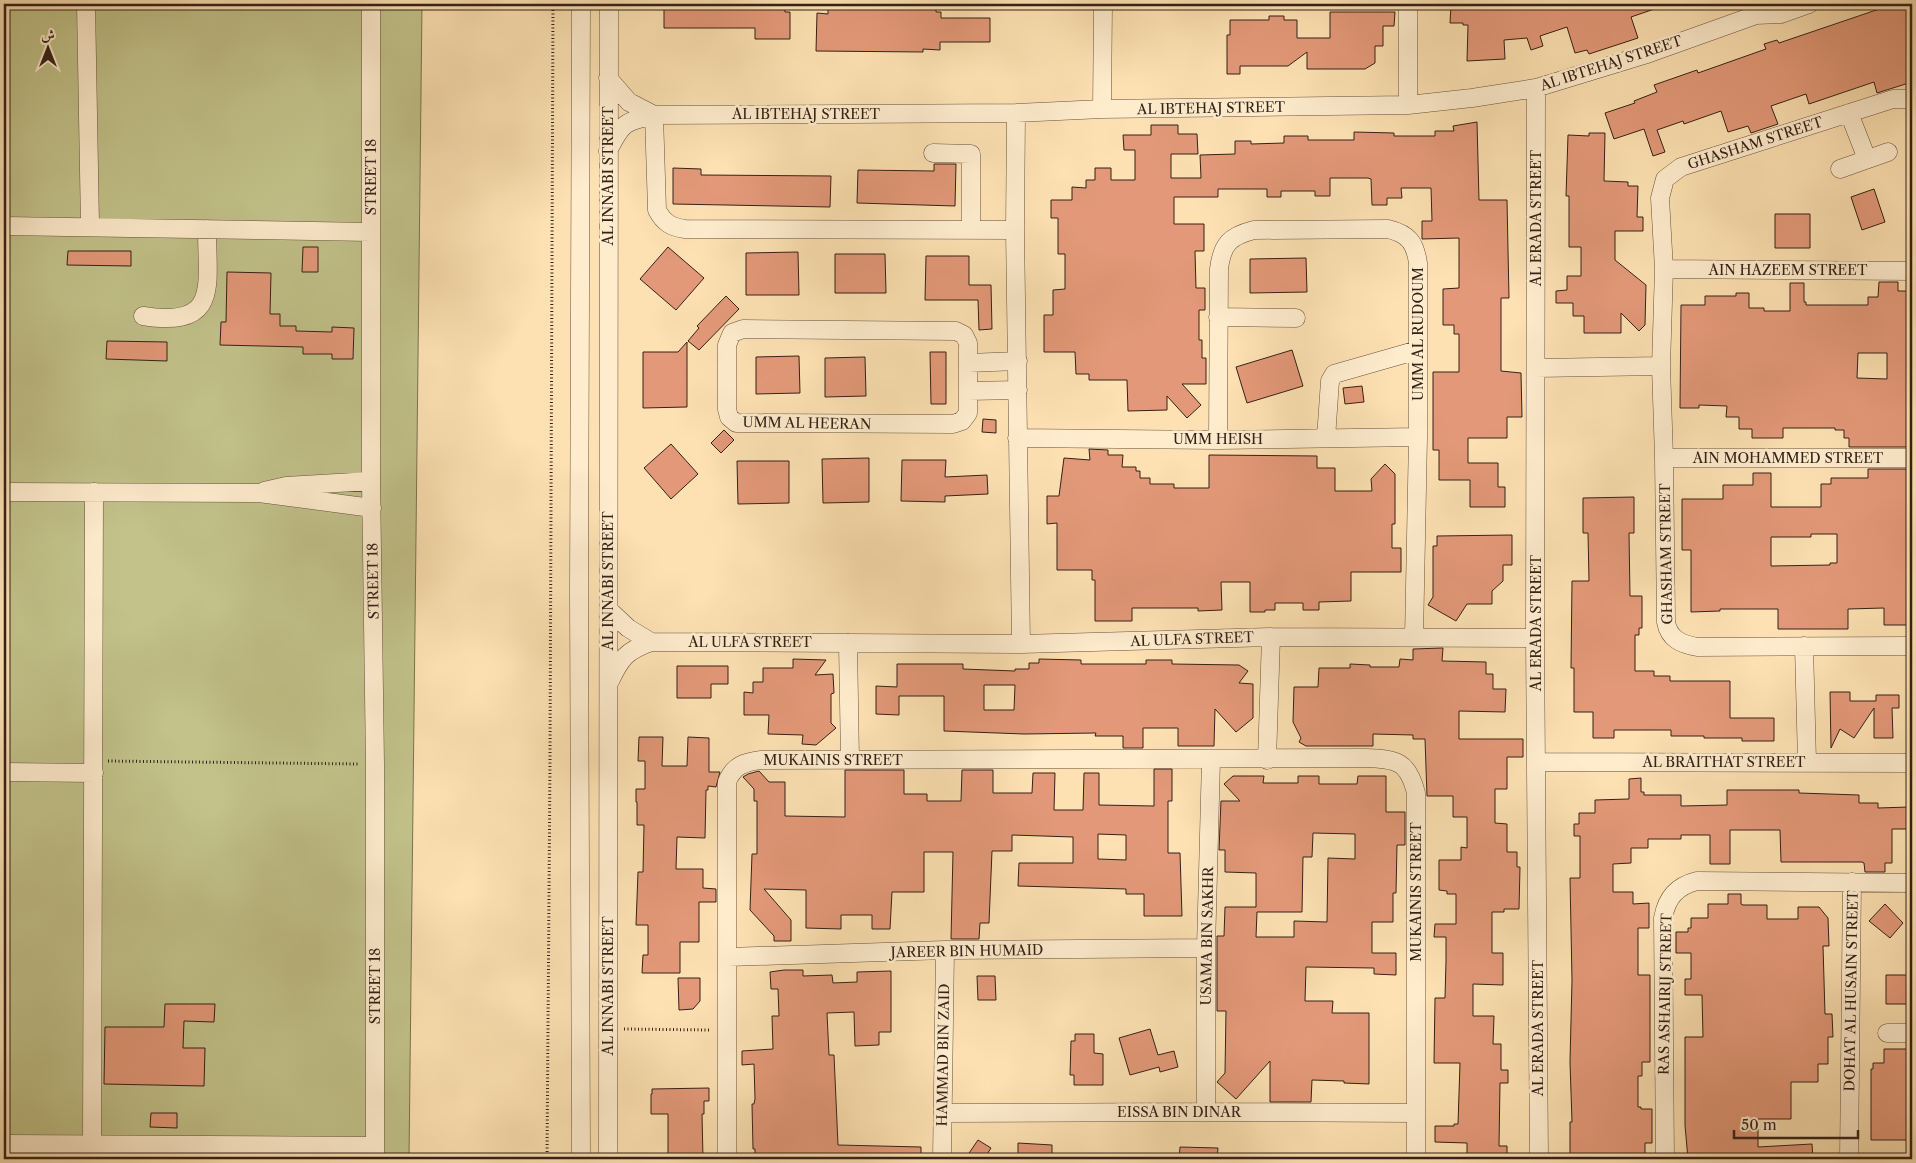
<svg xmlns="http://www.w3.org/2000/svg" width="1916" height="1163" font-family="'Libre Caslon Text',Amiri,serif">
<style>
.green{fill:#c2c28a;stroke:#7b7251}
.building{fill:#e39979;stroke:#342118;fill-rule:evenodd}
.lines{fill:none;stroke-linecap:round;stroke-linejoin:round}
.minor-casing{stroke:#66513e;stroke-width:19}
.path{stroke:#342118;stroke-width:3;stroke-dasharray:1 2.5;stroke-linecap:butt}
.minor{stroke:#feeccd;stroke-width:18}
.labels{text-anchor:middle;stroke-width:5;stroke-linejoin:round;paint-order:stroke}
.street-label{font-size:14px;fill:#342118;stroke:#feeccd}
</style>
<rect width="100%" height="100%" fill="#fde1b2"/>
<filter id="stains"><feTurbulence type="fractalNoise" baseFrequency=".004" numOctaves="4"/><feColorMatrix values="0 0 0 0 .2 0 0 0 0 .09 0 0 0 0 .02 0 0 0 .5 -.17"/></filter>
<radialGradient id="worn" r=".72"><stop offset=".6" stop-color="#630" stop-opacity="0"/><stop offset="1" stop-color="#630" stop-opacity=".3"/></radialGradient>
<path class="green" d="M4 4H422L409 1159H4Z"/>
<path class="building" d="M664 4H785V12H790V39H755V28H664Z
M828 4H936V12H941V18H990V42H940V50L923 49V52L816 51 817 13 828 14Z
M1472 4H1663V6L1631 17 1638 38 1589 54 1587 50 1575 53 1567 27 1540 36 1543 46 1531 50 1527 38 1504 40 1505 59 1467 61 1468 25H1463V23H1450L1451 6H1472Z
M1894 4H1912V82L1877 93 1874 82 1809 104 1806 94 1771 106 1778 124 1751 133 1748 126 1728 132 1721 111 1684 124 1683 121 1657 130 1665 152 1653 156 1644 129 1614 139 1605 113 1635 103 1634 101 1657 92 1654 85 1697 70 1698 73 1766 49 1764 44 1777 40 1779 43Z
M1330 12H1395L1394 26H1383V46H1375V63L1365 69H1307V52L1288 66H1240V74H1227V35H1230V20H1269V16H1284V20H1297V38H1330Z
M1477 122 1479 200H1507L1509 298H1501V371L1521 373 1522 417H1507V438H1468V463H1498V487H1505V507H1470V480H1439V450H1433V372H1459V334H1454V325H1443V289L1459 288V238L1422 239V221H1432L1431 188H1401L1402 198H1387V205H1372L1371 179 1368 178H1330V196H1315V191H1281V197H1267V189H1218V197H1174V224H1204V251H1195L1196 288H1205V310H1199V340H1202V358H1206V384H1182L1201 405 1187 418 1167 396V410L1128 411 1127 380H1089V374H1076L1075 352H1044V315H1053V290L1065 289V254H1058V218H1051V200H1072V187L1086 188V180H1095V168H1111V180H1135V150H1124L1123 135H1151V125H1178V134H1197L1198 154H1171V178H1201L1200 155 1235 154V141H1251V144L1284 143V136H1308V140H1354V132L1394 133V136H1435V131H1454L1453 126Z
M1589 133H1605L1604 181 1628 182V186H1638L1637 217H1643V231H1615V260L1646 285 1645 325 1639 331 1621 313V333H1584V316H1573V303H1556V291L1567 290V276H1581V247H1569V196H1566L1568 135 1589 136Z
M934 164H956L955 206 857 203 858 170 934 171Z
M673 168 701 169V175L831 176 830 207 673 204Z
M1874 189 1885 222 1862 230 1851 197Z
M1775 214H1810V248H1775Z
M303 247H318V272H302Z
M668 247 704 278 676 310 640 279Z
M68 251H131V266L67 265Z
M798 252 799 295H746V253Z
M835 254H885L886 293H835Z
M926 256H969V285H991L992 329 979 330 978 300H925Z
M1306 258 1307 292 1250 293V259Z
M227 272 271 273 270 314H280V326H296V331L332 332V327L354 328 353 359H332V354H303V347L220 345 221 322H226Z
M1879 282H1898V291H1912V447H1849V438H1844V430H1835V428H1783V438H1752V429H1739V417H1726L1727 406 1699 405V408H1680L1681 305H1705V296H1736V293H1749V308H1764V311H1790V283H1804V302H1806V305H1868V297H1878ZM1858 353H1887V379L1857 378Z
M726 296 739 309 699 350 688 341 699 328 697 326Z
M107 341 167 342V361L106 359Z
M687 342V407L643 408V352H678Z
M1292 350 1303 386 1247 403 1236 367Z
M930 352H946V404H931Z
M799 356 800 393 756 394V357Z
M865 357 866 396 825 397V358Z
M1362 386 1364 402 1345 404 1343 388Z
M983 419 996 420V433L982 432Z
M724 430 734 440 721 453 711 443Z
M671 444 698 474 671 499 644 468Z
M1089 449 1108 450V455H1123L1122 467H1136V471H1140V478H1150V484H1174V488H1209V455L1317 456V468H1335V491H1372L1371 479 1385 464 1395 474V524H1392V548H1401V572H1351V601L1319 602V610H1303V603H1275V610H1265V612H1250V582H1221L1222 610 1198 611V608H1132V621H1095V580H1092V570H1057V523L1047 524V496H1059L1064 458 1090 460Z
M869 458V502L823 503 822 459Z
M902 460H946L945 477 987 475 988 494 945 496V502L901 501Z
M737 461H789V503L738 504Z
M1868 469H1912V625H1884V608L1848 609V629H1778V609H1720V611L1691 612V550H1682V499H1723V485H1753V473H1771V507H1821V484H1831V478H1868ZM1811 534H1837V563H1830V565L1771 566V537H1811Z
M1634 497V533H1629L1630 596H1642V628H1639V635H1635V671H1654V676H1670V681H1730V718H1774V741H1742V738H1704V736H1671V730H1614V738H1593V712H1574V668H1571L1572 581H1589L1588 533H1583V498Z
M1512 535V565H1503V581L1492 591V604H1467L1456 621 1428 605 1433 597V546H1437V536Z
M1443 648 1442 661 1486 662V674H1493V689H1506L1505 712 1459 711V739H1523V757H1507V789H1495V823L1507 824V852H1517V867H1520L1519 909H1504V912H1492V953H1503V985L1473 984V1016H1494L1493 1044H1501V1070H1508V1083H1500L1499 1146H1507V1159H1467V1143L1435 1142V1126H1454V1124H1458L1460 1063H1434L1435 998H1445L1446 961V937H1434L1435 924H1456V894H1447V891L1439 890V860H1461V847L1467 848V817H1453V796H1427L1425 739H1413V735L1373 734V746H1306L1299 742 1301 738 1293 722 1294 687H1318L1319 668H1350V664L1370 665V667H1399L1400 659 1413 660V649Z
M793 659 826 660 815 675 833 674 834 693 831 694V723L836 728 816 745 802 744 803 735 768 734 769 715H744V692L753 693V682H763V668H793Z
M1039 659 1081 660V664H1146V660H1172V664L1239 665 1248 671 1239 683 1253 684V718L1236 732 1215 709 1214 746H1178V728H1143V748H1123V736H1095L1096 733 1024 734 944 731V696H899V715L876 714V686L897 687V664H963V669L1015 671V669H1029V663H1039ZM984 685H1015L1014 710H984Z
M677 666H728V684H711V698H677Z
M1830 692H1850V701H1876V695H1899V708H1892L1893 738H1874V708L1854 738 1840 729 1831 748Z
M639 737H663L662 766H687L688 737 709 738V772H720L716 787 708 786V790H706L705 838 677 837 676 869H703V888L716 889V902H699V942H680V973H642L643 955H648V925H636L638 872H643L644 825H637V802H636V789H645V761H638Z
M1154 769H1172V801H1168V853H1180L1182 916H1144V894H1126V889L1018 886 1019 863H1073V837L1012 835V851H992L989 923H980L979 939H951L953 852H924V892H892L890 929H872V915H841V929L806 928V890L764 889 791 920V941H774V936L750 910 752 854H757V801H754V789L743 777 748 774 759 771 769 782H785V816L845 817V770H904V794H927V801H961L962 770H993V793H1032L1033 773H1055L1054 810H1083L1084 773H1099V805L1154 806ZM1098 834 1126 835V860L1098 859Z
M1233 776H1264L1263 783H1298V776H1319V784H1357L1358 776H1386V812H1405V845H1397L1396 893H1393V922H1372V953H1396V975L1374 974V968L1306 967 1305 1001H1333L1332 1013H1369V1084L1344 1083V1081L1312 1080 1311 1102H1270V1061L1236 1099 1217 1082 1225 1073 1226 1011H1217V936H1224L1225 907H1256V873L1225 872V850H1219L1221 801H1240L1224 784ZM1313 833 1355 834V859L1328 858 1327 922 1294 921V937H1256L1257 912H1302L1303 857H1312Z
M1641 778V792H1644V795H1681V806L1727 805V790H1799V793L1859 795V803H1878V808L1909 807 1910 829H1892V863H1885V872H1865L1864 863 1862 862H1781L1780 830H1730V864H1710V835H1681V839H1648V848H1631V863L1613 864V892H1633V904L1649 903V928H1638V975H1650V1062H1642V1076H1638V1107H1641V1109H1652V1143H1645V1159H1570V1122H1572L1570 1062 1572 980 1570 878H1580V836H1574V824H1579V813H1595V800L1629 799V779Z
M1728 894H1741V904L1743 905H1767V919H1798V907H1819L1828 918 1829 946H1823L1825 1014H1832L1833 1037H1828V1064H1818V1082H1791V1119H1758V1147L1812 1144 1813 1159H1688L1685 1125V1037H1703L1702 995H1685V979H1691V953H1676V932H1688V928H1691V918H1708V904H1728Z
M1885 904 1903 923 1890 938 1869 921Z
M784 970H803V976L832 975 833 983 857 982V972L891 971V1032H879V1045L855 1046 854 1012 827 1013 829 1055H834L838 1145 921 1147V1159H755V1149H753L752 1104H754L755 1099 754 1064 742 1065V1051L773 1049 772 1016H779L778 989H771L770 972Z
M1886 975H1910L1911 1004H1886Z
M977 976H995L996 1000H978Z
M678 978H700V1001L693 1009 679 1010Z
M165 1004H215L214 1022 184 1021 183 1048H205L204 1086 104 1084 105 1027H164Z
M1150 1029 1158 1055 1174 1051 1178 1067 1160 1072 1159 1067 1130 1075 1119 1038Z
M1075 1034H1094V1053L1103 1054V1085H1074V1075H1070L1071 1041H1075Z
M1884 1049H1912V1140H1871V1069H1873V1063H1884Z
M709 1088V1101H704V1114H702L703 1159H676V1157H668V1114H651V1094H652V1089Z
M151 1113H177V1128L150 1127Z
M978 1140 991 1148 984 1159H965Z
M1018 1143 1052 1145V1159H1018Z
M1180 1147 1218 1148 1217 1159H1179Z"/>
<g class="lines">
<g class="minor-casing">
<path id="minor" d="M86 4 90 226
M371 4V481L375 764V1159
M1408 4V105
M608 78 629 102 654 115
M1536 88 1535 638 1539 1159
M1912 99H1893L1681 167 1665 179 1660 198 1664 269 1661 366 1664 458 1666 622C1669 639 1681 644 1697 647L1912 646
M1102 109 1103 4
M1016 113 1015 230 1021 644
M1849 113 1867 159
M654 115 657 210C664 223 671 227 685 229L1015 230
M608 151C622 123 624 122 654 115L1016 113 1102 109 1408 105 1472 98 1536 88 1644 55 1756 15 1781 14 1809 4
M933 153 971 154V230
M1840 169 1888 152
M4 226 371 232
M1664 269 1912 271
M143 316C220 328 207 287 207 229
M1218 317 1296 318
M743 329 956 331 964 335 968 343V413L962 421 953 424 736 423 729 417 727 409V345L732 333Z
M968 363 1018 361
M1536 368 1661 366
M968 391 1018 390
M1017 438 1218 440 1418 437
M1326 438 1330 381 1334 374 1418 350
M1218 440 1219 269C1222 244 1230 236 1254 230L1388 229C1409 234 1415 243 1418 263V437L1414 638
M1664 458H1912
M264 491 286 486 371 481
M4 492 259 493 372 508
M609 610 628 628 651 642
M848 643 850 760
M1804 646 1807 762
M610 681C621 658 626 651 651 642L1021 644 1271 637 1535 638
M1267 760 1271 637
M1536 762 1912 763
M4 772 94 773
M728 957 945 950 1206 948
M1887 1033H1912
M1206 1112V948L1211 760
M943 1113 1206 1112 1416 1113
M4 1144 375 1146
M92 1145 94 492
M581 1159 579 594 581 4
M608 1159 609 4
M727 1159V782C733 766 744 762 761 760L1365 758C1397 759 1408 761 1416 793V1159
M942 1159 945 950
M1665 1159 1663 918C1667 897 1677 886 1697 881L1912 883
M1849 1159 1852 882"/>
</g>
<path class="path" d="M108 761 359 764
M624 1029 710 1030
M547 1159 550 762 553 4"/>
<use href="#minor" class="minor"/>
</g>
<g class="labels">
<g class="street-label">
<text transform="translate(1611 63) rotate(-18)" y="5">AL IBTEHAJ STREET</text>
<text transform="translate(1211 108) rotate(-1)" y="5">AL IBTEHAJ STREET</text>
<text x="806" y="119">AL IBTEHAJ STREET</text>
<text transform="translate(1755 143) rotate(-18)" y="5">GHASHAM STREET</text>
<text transform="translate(608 176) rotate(-90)" y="5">AL INNABI STREET</text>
<text transform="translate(371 177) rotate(-90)" y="5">STREET 18</text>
<text transform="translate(1536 218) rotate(-90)" y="5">AL ERADA STREET</text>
<text x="1788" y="275">AIN HAZEEM STREET</text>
<text transform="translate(1418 334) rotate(-90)" y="5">UMM AL RUDOUM</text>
<text transform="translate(807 423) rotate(1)" y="5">UMM AL HEERAN</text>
<text x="1218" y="444">UMM HEISH</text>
<text x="1788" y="463">AIN MOHAMMED STREET</text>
<text transform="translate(1666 554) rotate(-91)" y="5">GHASHAM STREET</text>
<text transform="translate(373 581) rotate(-91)" y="5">STREET 18</text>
<text transform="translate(608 581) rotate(-90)" y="5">AL INNABI STREET</text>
<text transform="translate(1536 623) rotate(-90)" y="5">AL ERADA STREET</text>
<text transform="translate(1192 639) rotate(-2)" y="5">AL ULFA STREET</text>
<text x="750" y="647">AL ULFA STREET</text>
<text x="833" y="765">MUKAINIS STREET</text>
<text x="1724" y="767">AL BRAITHAT STREET</text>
<text transform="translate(1416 892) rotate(-90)" y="5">MUKAINIS STREET</text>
<text transform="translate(1207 936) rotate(-89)" y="5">USAMA BIN SAKHR</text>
<text transform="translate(967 951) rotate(-1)" y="5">JAREER BIN HUMAID</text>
<text transform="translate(375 986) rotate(-90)" y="5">STREET 18</text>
<text transform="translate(608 986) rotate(-90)" y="5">AL INNABI STREET</text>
<text transform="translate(1851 991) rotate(-89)" y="5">DOHAT AL HUSAIN STREET</text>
<text transform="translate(1665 994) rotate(-89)" y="5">RAS ASHAIRIJ STREET</text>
<text transform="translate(1538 1028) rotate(-90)" y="5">AL ERADA STREET</text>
<text transform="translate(943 1055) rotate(-89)" y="5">HAMMAD BIN ZAID</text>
<text x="1179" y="1117">EISSA BIN DINAR</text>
</g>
</g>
<rect width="1916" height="1163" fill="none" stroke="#fde1b2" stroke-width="20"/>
<rect x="5" y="5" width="1906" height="1153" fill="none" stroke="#342118" stroke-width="2.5"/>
<rect x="10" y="10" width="1896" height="1143" fill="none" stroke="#342118"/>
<g transform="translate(48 48)" stroke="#feeccd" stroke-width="4" paint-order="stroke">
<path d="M0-4L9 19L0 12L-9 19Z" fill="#342118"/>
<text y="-8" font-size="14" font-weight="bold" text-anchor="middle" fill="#342118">ش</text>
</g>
<path d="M1734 1130v8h124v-8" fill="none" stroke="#342118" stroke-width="2.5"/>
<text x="1741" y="1130" font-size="15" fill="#342118" stroke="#feeccd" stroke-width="4" paint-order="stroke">50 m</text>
<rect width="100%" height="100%" filter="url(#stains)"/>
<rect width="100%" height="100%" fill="url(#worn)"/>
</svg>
